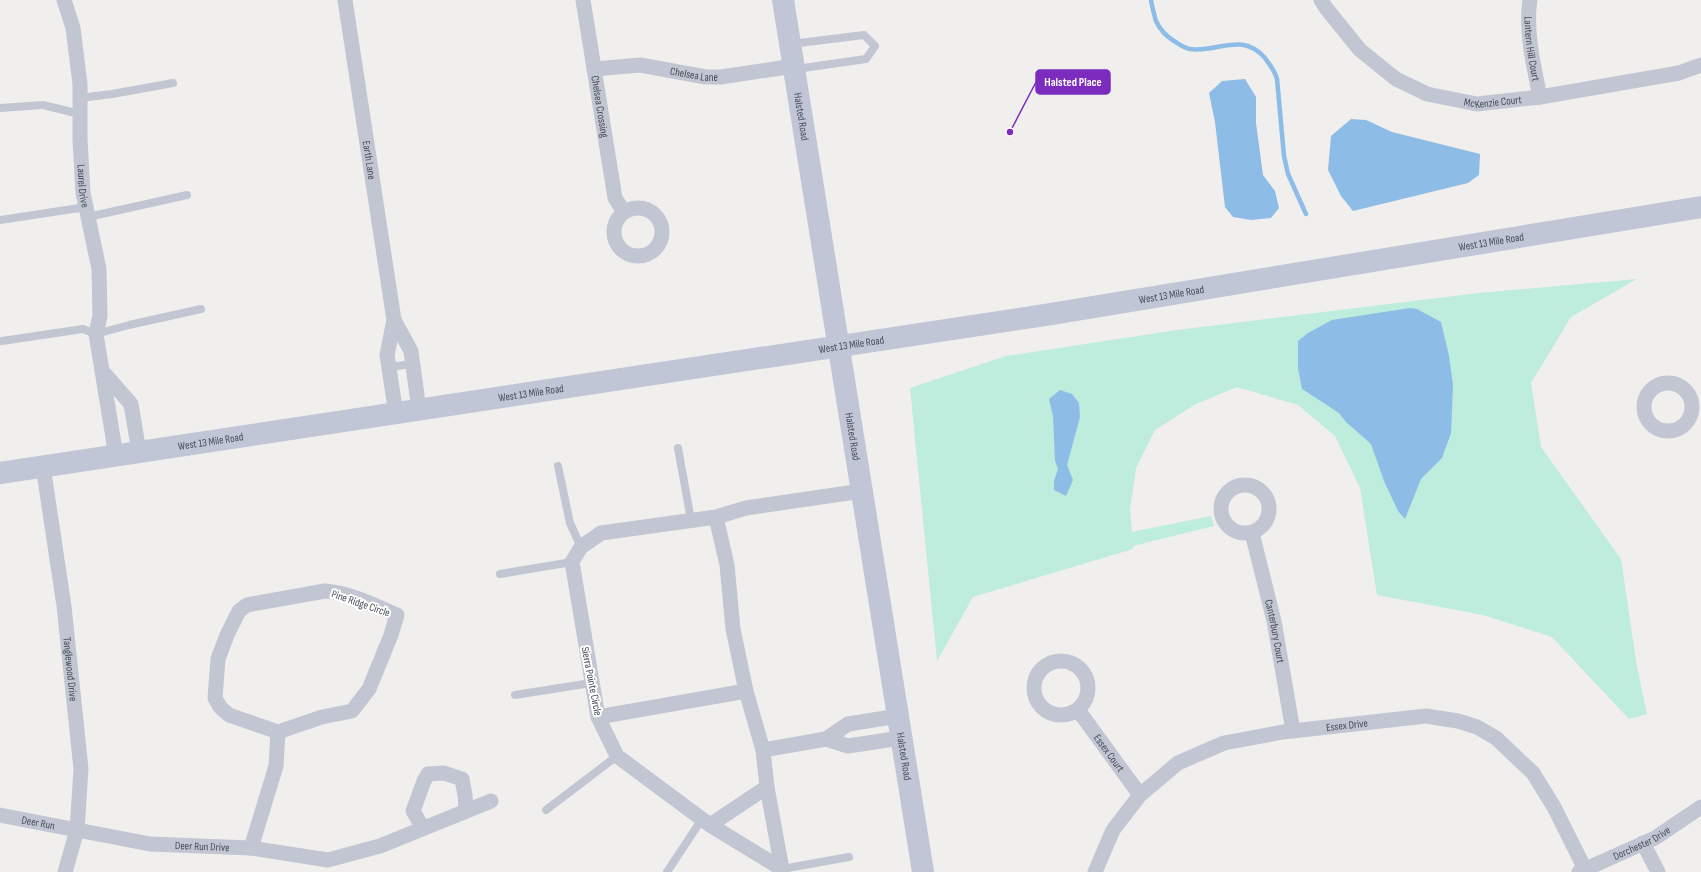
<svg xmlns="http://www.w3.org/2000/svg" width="1701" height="872" font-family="'Sofia Sans Condensed',sans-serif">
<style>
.green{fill:#beecdd}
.water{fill:#8dbce7}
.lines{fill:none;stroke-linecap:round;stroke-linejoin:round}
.stream{stroke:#8dbce7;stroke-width:4.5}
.lane{stroke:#c2c6d2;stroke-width:8}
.street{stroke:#c2c6d2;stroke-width:15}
.secondary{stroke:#c1c6d6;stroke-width:22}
.labels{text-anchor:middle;stroke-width:4;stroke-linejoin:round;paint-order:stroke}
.street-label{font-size:11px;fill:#474c5a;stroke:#fff}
.leader{fill:none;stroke:#7b2cbf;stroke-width:1.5}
.callout-dot{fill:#7b2cbf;stroke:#fff;stroke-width:1.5}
.callout{fill:#7b2cbf;stroke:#7b2cbf;stroke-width:1.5}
.callout-label{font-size:12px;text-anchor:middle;font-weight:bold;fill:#fff}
</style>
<rect width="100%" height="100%" fill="#f0efee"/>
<path class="green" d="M1637 279 1571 317 1531 383 1541 447 1621 559 1637 667 1647 714 1629 719 1552 637 1483 615 1377 595 1360 488 1335 436 1298 405 1237 387 1196 404 1155 430 1136 468 1130 510 1132 532 1211 516 1214 526 1133 546V549L973 597 937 661 910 388 1006 356 1177 330 1479 293Z"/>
<path class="water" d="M1245 79 1256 97V123L1263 175 1275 191 1279 208 1271 218 1251 220 1233 217 1225 207 1215 122 1209 93 1222 81Z
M1351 119 1366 120 1392 132 1480 154 1479 175 1468 183 1353 211 1341 196 1328 170 1331 136Z
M1410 308 1417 309 1441 322 1449 356 1453 385 1451 433 1442 458 1421 479 1405 519 1398 511 1384 481 1371 444 1346 422 1339 413 1302 389 1298 368V341L1308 333 1332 320Z
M1060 390 1072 394 1079 403 1080 417 1067 465 1073 480 1066 496 1054 490V481L1058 469 1055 461 1053 416 1049 399Z"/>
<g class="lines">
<path class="stream" d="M1151 0C1152 7 1154 14 1156 21 1160 30 1166 36 1174 41 1179 44 1184 48 1190 49 1218 53 1242 31 1265 58 1270 65 1275 71 1277 79L1284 156 1288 174 1306 214"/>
<path class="lane" d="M791 44 864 35 875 46 866 59 796 69
M80 98 112 94 173 83
M0 108 43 105 80 114
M88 217 187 195
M0 220 86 207
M2 341 83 329 96 334 129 325 201 309
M389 367 413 364
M678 448 691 520
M558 466 570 523 581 547
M500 574 572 562
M515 695 591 683
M546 810 617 756
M782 869 849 857
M667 872 702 819"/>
<g class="street">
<path id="s1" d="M64 0 73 28 80 84V139L83 193 99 269 100 316 96 334 116 456"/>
<path id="s2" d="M345 0 394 320 387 355 396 414"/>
<path id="s3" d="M583 0 615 198 624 212"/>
<path id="s4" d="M1321 0 1326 8 1360 50 1396 79 1427 94 1477 104 1540 97 1679 73 1701 65"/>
<path id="s5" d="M1530 0C1525 30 1534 68 1540 97"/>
<path id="s6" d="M594 69 640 65 706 77H721L794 66"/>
<circle cx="638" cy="232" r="24"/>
<path d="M394 320 411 351 419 410"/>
<path d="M103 372 131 404 139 452"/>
<circle cx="1668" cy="407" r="24"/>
<path id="s7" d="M43 466 64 606 81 769 77 830 65 872"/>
<circle cx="1245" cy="509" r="24"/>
<path d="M716 517 727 565 733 629 746 691 763 750 767 787 782 869 710 825 617 756 598 717 572 562 581 547 601 533 716 517 746 508 862 491"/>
<path id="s8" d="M1252 533 1274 621 1293 731"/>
<circle cx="1061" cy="688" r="27"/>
<path id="s9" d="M1078 710 1140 795"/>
<path d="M898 716 848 724 826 739 848 746 901 738"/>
<path d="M598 717 746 691"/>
<path d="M763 750 826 739"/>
<path id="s10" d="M0 815 150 844 251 848 328 860 380 846 491 801"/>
<path d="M710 825 767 787"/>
<path d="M423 828 413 811 424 781 428 774 444 773 462 779 465 795 466 811"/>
<path d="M1643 843 1658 872"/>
<path d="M251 848 276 766 278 732 322 717 352 711 369 689 391 635 397 615C374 605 350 593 325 591L247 605 239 611 227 635 218 659 215 698 220 707 229 715 278 732"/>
<path id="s11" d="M1095 872 1113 830 1140 795 1178 763 1224 743 1283 732 1426 716 1458 721 1477 727 1496 738 1533 773 1554 807 1585 869"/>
<path id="s12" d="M1579 872 1655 838 1701 807"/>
</g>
<g class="secondary">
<path id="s13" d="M783 0 923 872"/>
<path id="s14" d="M0 473 1045 315 1701 207"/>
</g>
</g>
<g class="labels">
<g class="street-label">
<text dy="4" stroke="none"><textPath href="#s5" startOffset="49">Lantern Hill Court</textPath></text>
<text dy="4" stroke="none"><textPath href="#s6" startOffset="101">Chelsea Lane</textPath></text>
<text dy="4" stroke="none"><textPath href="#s4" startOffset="211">McKenzie Court</textPath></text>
<text dy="4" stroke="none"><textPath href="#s3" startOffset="108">Chelsea Crossing</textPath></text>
<text dy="4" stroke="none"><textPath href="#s13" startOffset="118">Halsted Road</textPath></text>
<text dy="4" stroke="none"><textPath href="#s2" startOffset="162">Earth Lane</textPath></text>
<text dy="4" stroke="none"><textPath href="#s1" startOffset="188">Laurel Drive</textPath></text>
<text dy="4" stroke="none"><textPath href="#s14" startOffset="1509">West 13 Mile Road</textPath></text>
<text dy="4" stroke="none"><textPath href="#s14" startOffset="1185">West 13 Mile Road</textPath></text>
<text dy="4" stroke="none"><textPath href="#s14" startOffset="861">West 13 Mile Road</textPath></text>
<text dy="4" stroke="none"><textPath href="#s14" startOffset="537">West 13 Mile Road</textPath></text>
<text dy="4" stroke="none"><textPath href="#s13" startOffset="442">Halsted Road</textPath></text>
<text dy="4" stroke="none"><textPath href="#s14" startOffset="213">West 13 Mile Road</textPath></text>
<text transform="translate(361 603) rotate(19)" y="4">Pine Ridge Circle</text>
<text dy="4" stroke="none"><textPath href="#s8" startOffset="101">Canterbury Court</textPath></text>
<text dy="4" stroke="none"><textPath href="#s7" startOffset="205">Tanglewood Drive</textPath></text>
<text transform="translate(592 681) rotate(79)" y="4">Sierra Pointe Circle</text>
<text dy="4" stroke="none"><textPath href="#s11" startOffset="314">Essex Drive</textPath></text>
<text dy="4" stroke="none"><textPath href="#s9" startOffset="53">Essex Court</textPath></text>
<text dy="4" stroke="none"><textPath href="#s13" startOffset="766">Halsted Road</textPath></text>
<text dy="4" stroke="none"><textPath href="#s10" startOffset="39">Deer Run</textPath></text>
<text dy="4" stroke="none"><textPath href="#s12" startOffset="69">Dorchester Drive</textPath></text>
<text dy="4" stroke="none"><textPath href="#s10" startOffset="205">Deer Run Drive</textPath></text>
</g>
</g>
<path class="leader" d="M1010 132L1036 82"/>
<circle class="callout-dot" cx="1010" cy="132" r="4"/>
<rect class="callout" x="1036" y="70" width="74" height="24" rx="4"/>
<g class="callout-label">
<text x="1073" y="86">Halsted Place</text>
</g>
</svg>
